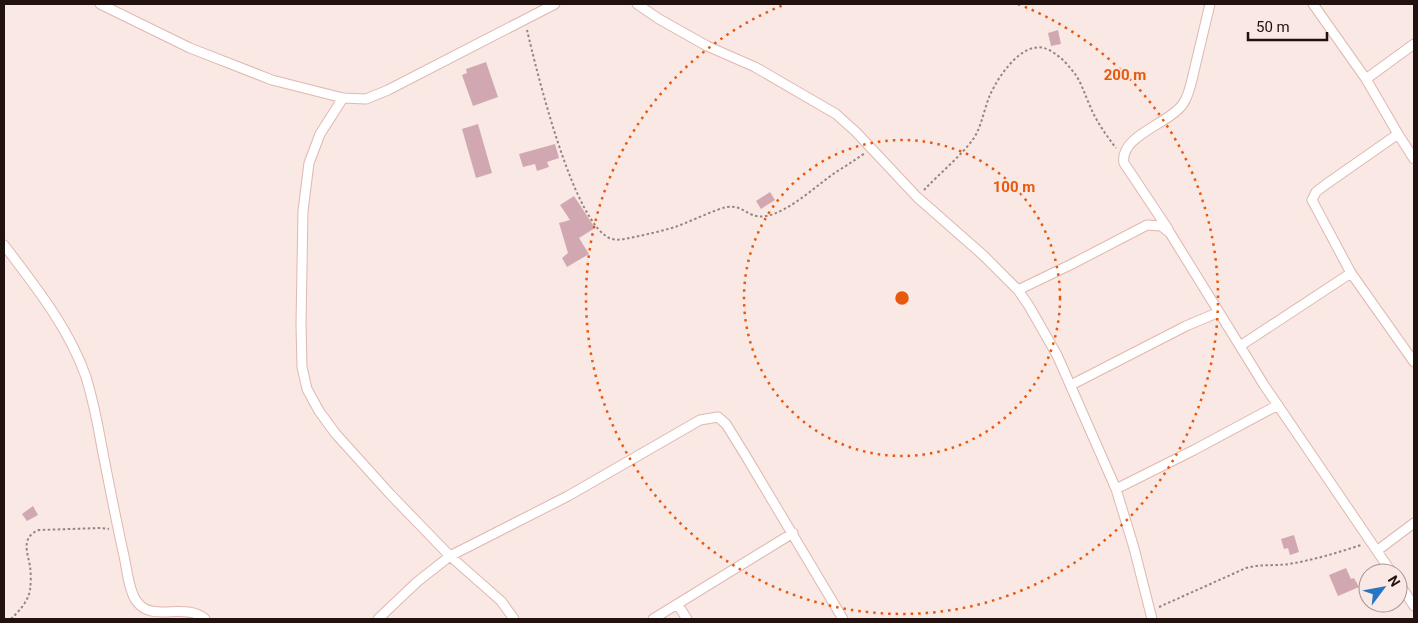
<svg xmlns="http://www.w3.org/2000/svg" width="1418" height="623" font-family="Roboto,sans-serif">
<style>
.building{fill:#d1a8b1}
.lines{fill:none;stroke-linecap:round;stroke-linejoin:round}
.street-casing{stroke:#e0b7af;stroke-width:11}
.path{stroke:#958582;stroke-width:2;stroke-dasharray:2.5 2.5;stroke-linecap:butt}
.street{stroke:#fff;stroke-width:9}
.ring{fill:none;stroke:#e8590c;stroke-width:2.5;stroke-dasharray:2.5 5}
.centre{fill:#e8590c;stroke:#f9e8e4;stroke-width:2.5}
.ring-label{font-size:15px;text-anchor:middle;font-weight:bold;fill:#e8590c;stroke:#f9e8e4;stroke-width:4.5;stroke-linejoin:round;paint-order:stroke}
</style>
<rect width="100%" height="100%" fill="#f9e8e4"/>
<path class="building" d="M1058 30 1061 44 1051 46 1048 33Z
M486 62 498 97 473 106 462 75 467 73 466 69Z
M478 124 492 173 476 178 462 129Z
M555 144 559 158 547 162 549 167 537 171 535 164 523 167 519 154Z
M770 192 775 200 761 209 756 201Z
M574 196 595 228 579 238 589 254 567 267 562 258 568 253 559 223 570 220 560 205Z
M33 506 38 515 27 521 22 514Z
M1294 535 1299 552 1290 555 1288 548 1284 549 1281 539Z
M1346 568 1351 579 1354 578 1359 587 1338 596 1329 575Z"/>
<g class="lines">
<g class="street-casing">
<path id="street" d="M100 4 190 48 272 80 343 98 366 99 388 90 555 4
M637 4 659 19 707 46 755 67 836 114 856 132 917 197 984 256 1018 290 1029 306 1057 355 1116 489 1134 548 1152 619
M1313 4 1366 79 1398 134 1414 159
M1366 79 1414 44
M343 98 320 134 314 150 309 163 303 211 301 324 302 367 307 389 319 411 335 433 390 494 450 556 501 601 514 619
M1398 134 1325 185 1316 192 1312 200 1351 273 1414 362
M1168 229 1124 163C1119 136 1169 124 1183 104 1190 94 1192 79 1195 67 1200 46 1205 25 1210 4
M4 245C35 286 69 328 86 377 93 400 98 425 102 448 109 484 116 520 124 556 127 569 129 594 138 603 153 622 185 602 205 619
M1018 290 1072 264 1147 225 1161 226 1170 233 1264 385 1392 573
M1240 346 1351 273
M1071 385 1186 326 1219 312
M1116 489 1194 450 1278 405
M1378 550 1414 523
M1398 582 1414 606
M678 605 687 619
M378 619 417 582 450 556 568 496 700 420 718 417 726 424 744 453 843 619
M653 619 793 533"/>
</g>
<path class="path" d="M527 30C536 68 574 228 612 239 620 241 627 238 635 237 648 234 662 231 675 227 689 222 703 215 717 210 744 199 745 220 766 216 789 212 817 185 836 172 846 166 855 160 865 153
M924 190C939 174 962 155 974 138 982 125 984 109 990 95 998 77 1021 42 1044 48 1054 51 1065 61 1071 69 1081 80 1084 93 1090 106 1096 121 1106 135 1116 148
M1159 607 1246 568C1260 564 1274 566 1289 564 1313 560 1337 553 1361 545
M11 619C19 611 28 602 30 590 31 583 31 573 30 566 27 551 21 537 39 530L99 528 109 529"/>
<use href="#street" class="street"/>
</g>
<g class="ring">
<circle cx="902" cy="298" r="158"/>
<path d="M1018 4A316 316 0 1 1 786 4"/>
</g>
<circle cx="902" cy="298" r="8" class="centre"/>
<g class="ring-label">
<text x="1125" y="80">200 m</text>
<text x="1014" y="192">100 m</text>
</g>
<rect width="1418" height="623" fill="none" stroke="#211210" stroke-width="10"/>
<g transform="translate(1383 588) rotate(58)"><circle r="24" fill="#f9e8e4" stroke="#a3928f"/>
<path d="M0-4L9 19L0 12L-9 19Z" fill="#2576c4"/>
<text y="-8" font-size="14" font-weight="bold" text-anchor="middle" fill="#211210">N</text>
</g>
<path d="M1248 32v8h79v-8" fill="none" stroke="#211210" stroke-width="2.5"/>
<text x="1256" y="32" font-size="15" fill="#211210" stroke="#f9e8e4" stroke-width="4" paint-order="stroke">50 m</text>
</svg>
